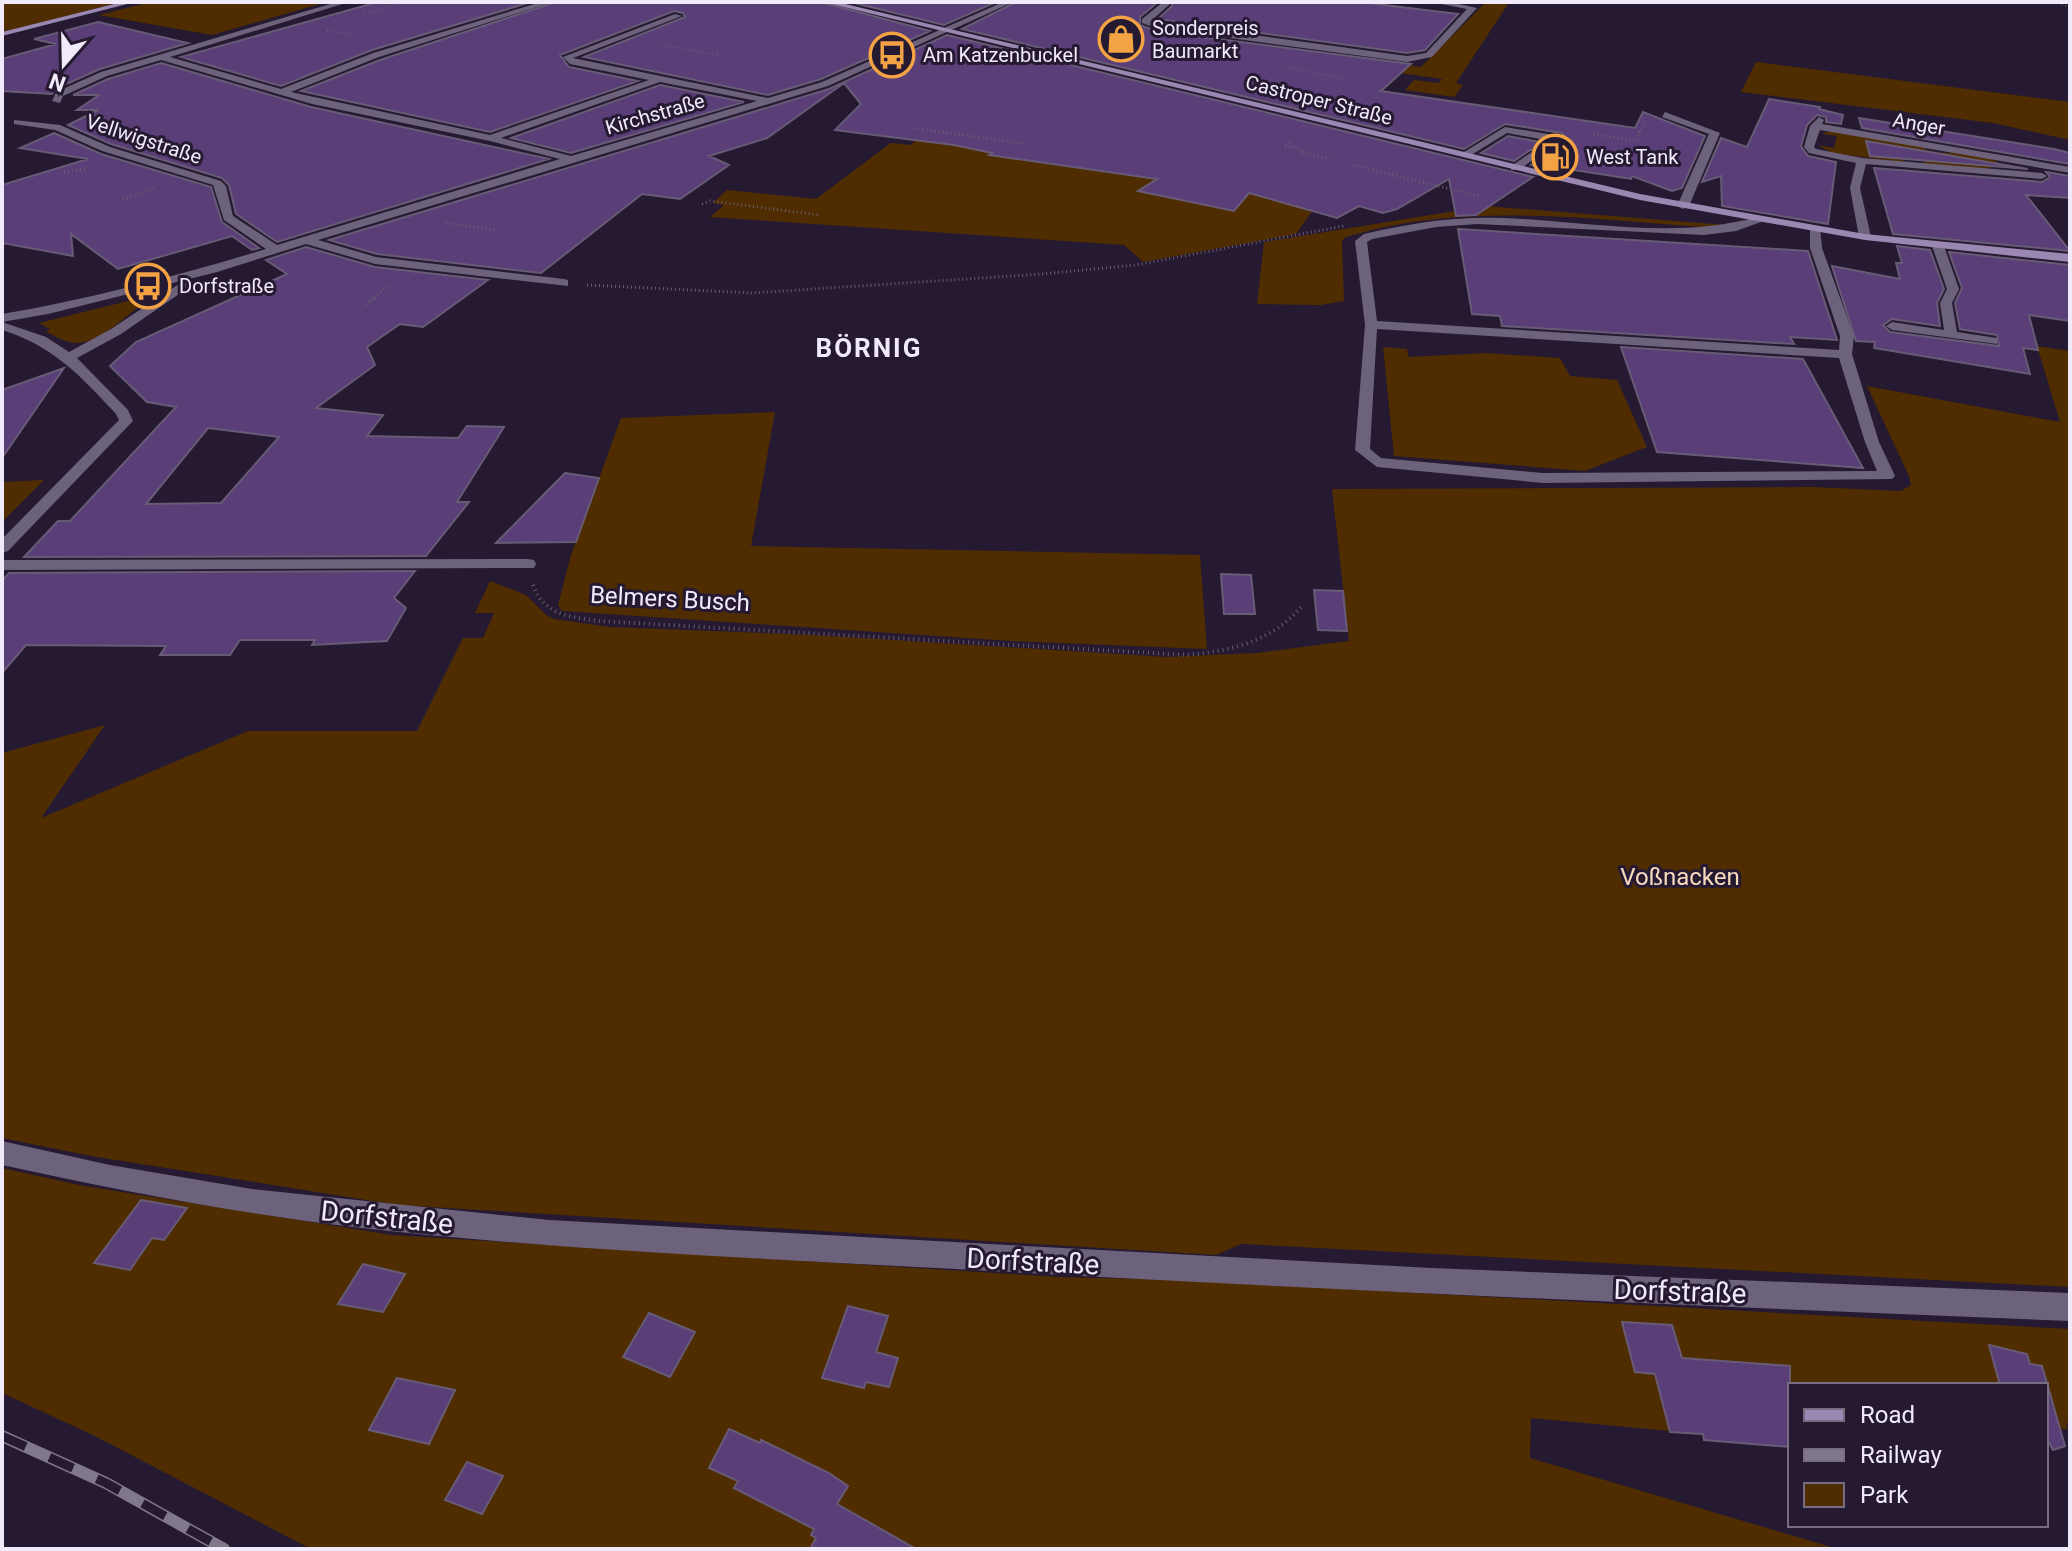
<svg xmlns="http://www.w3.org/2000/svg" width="2072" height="1551" font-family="Roboto,sans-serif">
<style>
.green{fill:#4f2d00}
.building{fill:#593e77;stroke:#675b76;stroke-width:2;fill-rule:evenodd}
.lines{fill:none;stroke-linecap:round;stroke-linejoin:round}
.path-far2{stroke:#665d71;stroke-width:2;stroke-dasharray:1 3;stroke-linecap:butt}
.path-far1{stroke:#665d71;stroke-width:3;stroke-dasharray:1 3;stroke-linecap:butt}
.path{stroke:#665d71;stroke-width:4;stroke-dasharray:1 4;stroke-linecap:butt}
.service{fill:#6d627c;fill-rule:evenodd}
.minor{fill:#6d627c;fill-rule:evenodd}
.secondary{fill:#9a87b2;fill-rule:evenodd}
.rail-casing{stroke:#81788c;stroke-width:12}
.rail{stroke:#251a31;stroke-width:9;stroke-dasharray:26;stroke-linecap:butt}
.labels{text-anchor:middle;stroke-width:6;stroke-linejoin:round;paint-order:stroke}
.far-poi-label{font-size:20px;fill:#f1eafa;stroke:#251a31;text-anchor:start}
.far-street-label{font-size:20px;fill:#f1eafa;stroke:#251a31}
.street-label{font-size:24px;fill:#f1eafa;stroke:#251a31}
.park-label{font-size:24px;fill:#f7dabd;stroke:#251a31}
.far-district-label{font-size:26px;font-weight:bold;letter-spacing:2px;fill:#f1eafa;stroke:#251a31}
.near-street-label{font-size:28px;fill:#f1eafa;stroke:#251a31}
</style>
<rect width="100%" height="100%" fill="#251a31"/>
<path class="green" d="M2 2H122L2 32Z
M151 2H327L212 35 99 15Z
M1476 2 1508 4 1456 83 1463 85 1454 97 1405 90 1414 80 1439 83 1442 79 1312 60 1168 32 1421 67 1484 4Z
M1756 62 2070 102V140L1993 123 1741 92Z
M940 122 1330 186 1296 234 1143 262 1124 245 710 217 724 205 713 203 727 190 816 199 891 143 910 145Z
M1830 131 1931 146 1924 149C1947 158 1980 146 2001 165L1986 169 1923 164 1926 160 1908 158 1901 162 1832 153 1818 145 1834 148 1837 136 1822 134Z
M1486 206 1726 225 1716 228C1594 220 1465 200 1346 237L1342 241 1344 301 1321 305 1257 304 1264 242Z
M132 300 145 302C126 315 95 349 69 342 61 340 54 335 46 332L50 329 39 323Z
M2037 346 2070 351V1287L1241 1244 1216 1255 398 1205 91 1156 2 1138V753L105 725 41 818 248 731H417L463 638H483L494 613H475L490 581 526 595 546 615 554 619 610 627 813 635 1167 657 1257 653 1349 641 1332 489 1812 487 1901 491 1911 485 1909 476 1867 386 2060 422Z
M1383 347 1407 349 1409 357 1487 353 1560 358 1570 376 1617 380 1647 447 1585 471 1394 456Z
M775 412 751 546 1200 555 1207 649 1011 641 562 611 558 605 571 555 621 418Z
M44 480 2 522V482Z
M2 1168 84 1186 392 1235 1058 1277 1182 1280 2070 1329V1423H2066L2068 1429 2046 1428V1385H1790V1447L1704 1440 1702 1434 1531 1418 1530 1458 1838 1549H311L95 1436 2 1393Z"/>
<path class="building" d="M378 2H531L372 50 281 86 181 57Z
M556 2H820L930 31 821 79 768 95 584 57 685 17 683 13 674 11 560 55 569 67 638 81 490 132 301 91 380 60Z
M850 2H996L944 25Z
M1016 2H1158L1140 17V25L1156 31 1411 64 1381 91 1635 128 1643 112 1705 136 1682 188 1672 191 1632 176 1631 179 1549 166 1546 168 1531 165 1543 156 1542 151 1530 150 1514 161 1481 153 1508 136 1544 143 1541 150 1550 153 1568 140 1562 133 1505 124 1464 149 962 29Z
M1172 2H1360L1458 14 1425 50 1407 53 1158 19 1172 6Z
M98 22 188 43 100 69 55 89 52 94 2 91V59L56 44 34 39Z
M947 35 1533 177 1476 215 1456 216 1449 179 1397 209 1383 213 1359 206 1337 218 1249 193 1234 211 1138 191 1157 179 989 155 992 153 954 145 835 130 861 104 844 83 767 138 709 156 729 165 680 199 642 194 541 273 377 254 329 240 829 89Z
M161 63 311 107 549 159 277 242 236 214 229 185 222 178 111 144 68 125 98 110H77L99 95H73L108 79Z
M660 85 744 102 571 153 511 138Z
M1769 99 1820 107 1819 109 1843 115 1841 124 1826 122V117L1817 115 1807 125 1801 146 1808 156 1836 162 1828 224 1722 206 1721 176 1702 182 1721 138 1747 147Z
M1859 118 2054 149 2070 153V164L1862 128Z
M54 133 101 154 211 187 222 222 259 248 252 250 232 236 118 269 71 234 73 256 2 243V185L88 159 20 148Z
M1866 141 2028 169 1870 156Z
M1874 168 2042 182 2050 177 2046 172 2070 176V198L2026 195 2070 251 1893 234Z
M1458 229 1808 251 1837 340 1790 337 1794 344 1502 326 1500 316 1472 314Z
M1897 246 1930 250 1944 289 1937 303 1940 326 1892 319 1883 325 1890 332 1999 346 1997 335 1960 329 1955 303 1962 288 1949 252 2070 265V321L2029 315 2038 350 2023 348 2030 374 1874 348 1875 342 1856 341 1832 266 1900 279 1896 263H1902Z
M306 247 375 267 488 280 423 327 400 324 367 347 375 365 316 408 383 415 367 436 458 438 467 426 504 427 457 502H469L426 556 24 557 58 521H70L176 407 147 402 110 366 136 342 287 274 266 260ZM208 428 279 437 221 503 146 504Z
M1621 347 1803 359 1863 468 1657 452Z
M64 368 2 458V390Z
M565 473 599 478 576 542 496 543Z
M415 571 394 598 406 608 387 641 312 645 315 640H240L230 655H160L166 646 26 645 2 673V581L9 573Z
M1221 574 1251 575 1255 614H1224Z
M1314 590 1343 591 1347 631 1318 630Z
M141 1200 187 1208 164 1240 152 1238 130 1270 94 1263Z
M363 1264 405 1274 383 1312 338 1304Z
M848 1306 888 1316 876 1352 898 1358 889 1387 866 1382 864 1388 822 1378Z
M649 1313 695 1332 670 1377 623 1357Z
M1622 1322 1672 1325 1682 1358 1790 1366V1447L1704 1440 1703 1434 1670 1432 1655 1374 1635 1372Z
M1989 1345 2027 1354 2030 1364 2042 1366 2065 1446 2053 1450 2046 1437V1385H2000Z
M397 1378 455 1390 429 1444 369 1430Z
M729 1429 760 1443 761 1440 829 1473 848 1486 837 1504 916 1549H810L816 1538 811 1535 814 1529 734 1488 738 1481 709 1468Z
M467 1462 503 1476 482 1514 445 1500Z"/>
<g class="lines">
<path class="path-far2" d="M2058 2 2070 8
M364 14 405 2
M327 31 354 34
M661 45 723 56
M1285 67 1343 79
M915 128 949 133
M1639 133 1645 120"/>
<path class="path-far1" d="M935 131 1027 144
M1594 134 1636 141 1640 131
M1290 142 1284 145 1303 150
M1307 149 1301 152 1333 160
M1353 165 1479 196
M64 172 90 168
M123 200 156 188
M702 204 710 201 820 215
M446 223 496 230
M587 285 752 293 1042 274 1136 265 1344 226
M371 300 390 285"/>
<path class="path" d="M365 305 374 298
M533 585C543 615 571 617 599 621L1187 655C1232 651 1273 641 1303 605"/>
<path class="service" d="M1163 2 1170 4 1151 21 1407 56 1426 53 1467 9 1431 2H1450L1477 8 1432 57 1407 62 1156 28 1142 23V19Z
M1665 112 1720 133 1689 206 1683 209 1677 206 1709 134 1662 117Z
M1505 127 1560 136 1565 139 1548 150 1543 147 1551 141 1507 133 1468 157 1459 155Z
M1532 152 1541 154 1519 170H1511V166Z
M1757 217 1761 218V222L1736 231 1704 235 1477 224 1436 227 1372 239 1367 242 1377 321 1839 350 1840 336 1810 248V229L1820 227 1822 248 1854 336 1852 354 1879 442 1895 476 1892 479 1543 483 1377 467 1355 450 1365 325 1355 241 1364 234C1410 223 1456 216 1503 218 1587 221 1674 240 1757 217ZM1377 329 1839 358 1865 442 1877 471 1543 473 1381 458 1370 449Z
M1938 243 1944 246 1959 289 1952 303 1957 332 1997 338V344L1892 330 1886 326 1892 322 1944 330 1940 303 1947 289 1932 246Z"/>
<path class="minor" d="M337 2H349L170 57 281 89 373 53 541 2H553L379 57 291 92 490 135 649 80 570 64 563 57 675 14 682 16 573 58 768 98 822 82 1003 2H1013L828 86 318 240 376 257 564 279 568 280V286L375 264 306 244 217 272 48 314 2 322V314C91 299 180 275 266 249L224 220 213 185 102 151 55 130 14 124V120L60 125 110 147 221 181 226 186 233 216 277 245 560 159 490 141 312 104 161 60 107 76 63 96 60 103 52 101 56 92 101 72ZM660 82 757 101 571 156 501 138Z
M1520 2H1561L1557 4Z
M1819 117 1824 120 1822 124 2070 167V173L1820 130 1814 147 1816 149 1862 158 2042 173 2047 176 2042 179 1866 164 1860 188 1871 237 1865 240 1859 237 1850 188 1856 163 1809 153 1804 147 1810 126Z
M185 280 195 283 121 334 77 358 128 410 133 421 8 551 2 553V539L119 420 116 414C82 377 52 345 2 330V322L46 337 69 352 111 329Z
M528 559 534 560 536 564 534 568 2 570V560Z
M2 1141 110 1165 252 1189 549 1220 1431 1268 2070 1293V1321C1698 1306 1326 1290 955 1269 757 1258 559 1250 362 1228 240 1214 121 1191 2 1165Z"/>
<path class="secondary" d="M122 2H135L2 36V32Z
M823 2H837L1640 194 1865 234 2070 254V262L1865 240 1640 200Z"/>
<g class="rail-casing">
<path id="rail" d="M2 1436 106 1483 224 1549"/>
</g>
<use href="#rail" class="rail"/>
</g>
<defs>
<g id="shop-ring" transform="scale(2.3)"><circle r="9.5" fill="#251a31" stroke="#f4a344" stroke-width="1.5"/><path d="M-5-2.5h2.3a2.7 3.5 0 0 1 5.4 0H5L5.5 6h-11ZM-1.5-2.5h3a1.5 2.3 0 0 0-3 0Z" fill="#f4a344"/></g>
<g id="bus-ring" transform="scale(2.3)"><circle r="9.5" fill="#251a31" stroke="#f4a344" stroke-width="1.5"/><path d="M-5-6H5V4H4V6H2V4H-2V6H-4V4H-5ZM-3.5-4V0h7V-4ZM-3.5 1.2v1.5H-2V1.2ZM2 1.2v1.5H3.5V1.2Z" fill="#f4a344"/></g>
<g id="fuel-ring" transform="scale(2.3)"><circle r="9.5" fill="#251a31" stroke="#f4a344" stroke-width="1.5"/><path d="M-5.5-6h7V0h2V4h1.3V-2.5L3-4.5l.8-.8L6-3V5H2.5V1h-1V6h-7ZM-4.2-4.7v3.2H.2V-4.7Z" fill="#f4a344"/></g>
</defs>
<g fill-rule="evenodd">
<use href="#shop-ring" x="1121" y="39"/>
<use href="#bus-ring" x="892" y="55"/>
<use href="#fuel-ring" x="1555" y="157"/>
<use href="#bus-ring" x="148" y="286"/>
</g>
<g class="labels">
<g class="far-poi-label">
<text x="1152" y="35">Sonderpreis<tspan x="1152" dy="23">Baumarkt</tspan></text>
<text x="923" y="62">Am Katzenbuckel</text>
<text x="1586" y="164">West Tank</text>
<text x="179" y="293">Dorfstraße</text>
</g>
<g class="far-street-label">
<text transform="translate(1319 100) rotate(14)" y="7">Castroper Straße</text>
<text transform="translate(655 114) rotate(-16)" y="7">Kirchstraße</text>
<text transform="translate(1919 124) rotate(10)" y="7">Anger</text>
<text transform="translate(144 139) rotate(18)" y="7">Vellwigstraße</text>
</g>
<g class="street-label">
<text transform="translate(670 599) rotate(3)" y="8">Belmers Busch</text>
</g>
<g class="park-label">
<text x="1680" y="885">Voßnacken</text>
</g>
<g class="far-district-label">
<text x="869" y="357">BÖRNIG</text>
</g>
<g class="near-street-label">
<text transform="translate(387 1217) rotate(6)" y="10">Dorfstraße</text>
<text transform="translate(1033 1261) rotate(3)" y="10">Dorfstraße</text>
<text transform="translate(1680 1291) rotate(2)" y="10">Dorfstraße</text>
</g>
</g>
<rect width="2072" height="1551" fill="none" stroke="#f1eafa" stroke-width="8"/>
<rect x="1788" y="1383" width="260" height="144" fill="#251a31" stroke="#776d81" stroke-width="2"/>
<rect x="1804" y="1409" width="40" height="12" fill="#9a87b2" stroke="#776d81" stroke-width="2"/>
<text x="1860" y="1423" font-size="24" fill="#f1eafa">Road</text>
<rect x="1804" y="1449" width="40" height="12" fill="#81788c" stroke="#776d81" stroke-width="2"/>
<text x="1860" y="1463" font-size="24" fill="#f1eafa">Railway</text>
<rect x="1804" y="1483" width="40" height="24" fill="#4f2d00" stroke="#776d81" stroke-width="2"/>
<text x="1860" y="1503" font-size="24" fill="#f1eafa">Park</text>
<g transform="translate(64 64) rotate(200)" stroke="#251a31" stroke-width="6" paint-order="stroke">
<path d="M0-6L14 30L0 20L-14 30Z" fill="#f1eafa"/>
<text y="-12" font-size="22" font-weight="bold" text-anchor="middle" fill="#f1eafa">N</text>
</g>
</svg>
